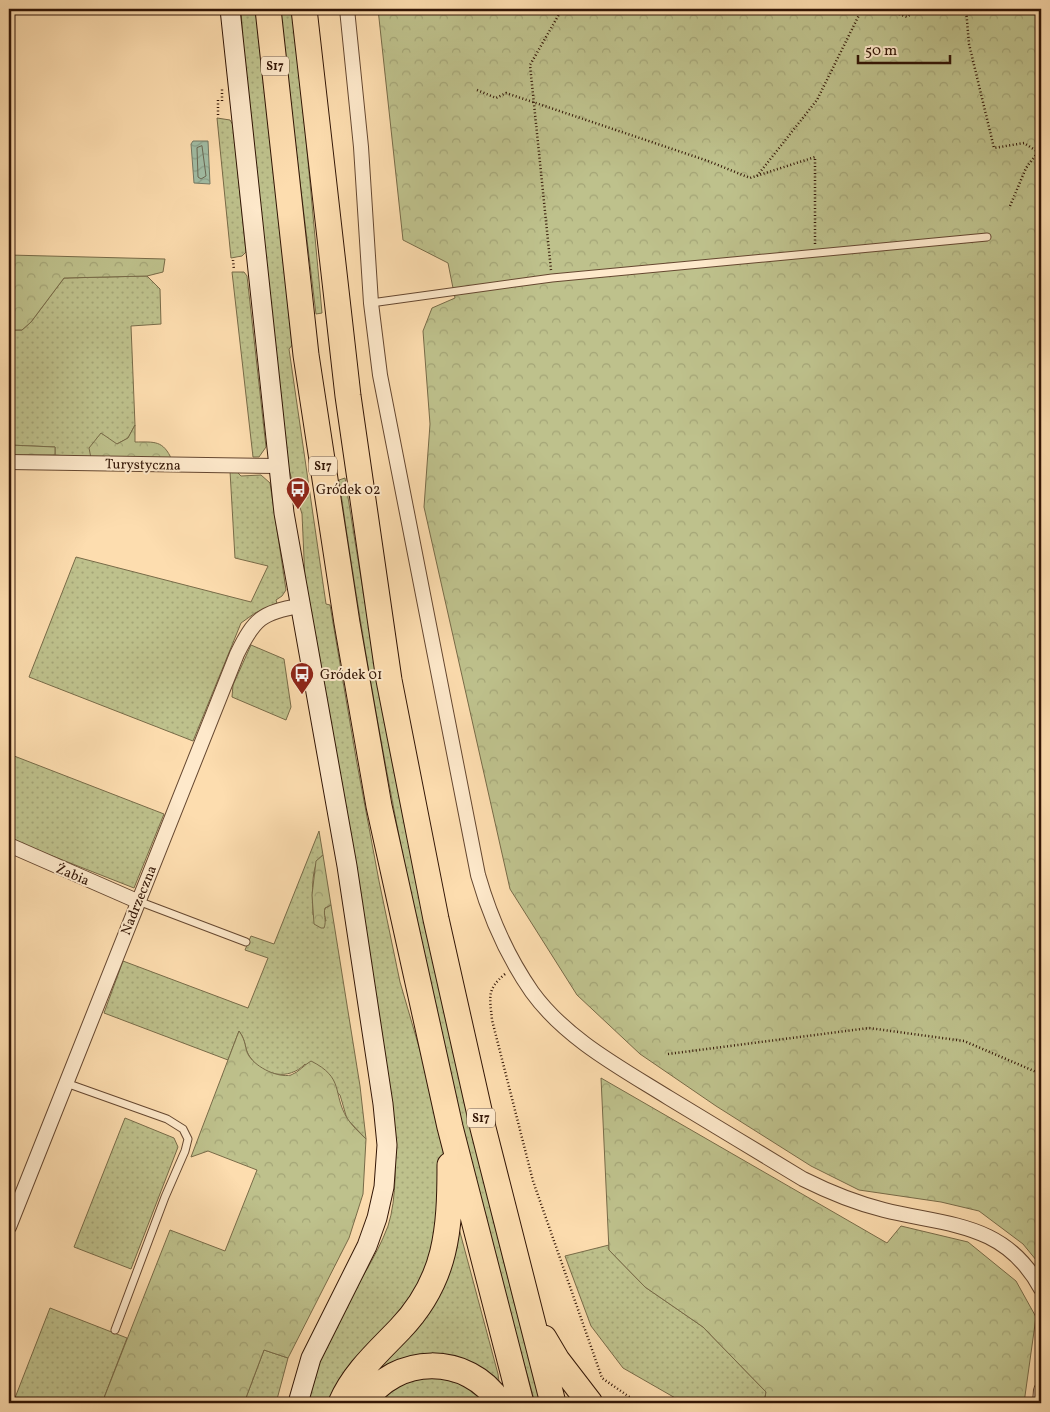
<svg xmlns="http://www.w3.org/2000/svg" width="1050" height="1412" font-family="Vollkorn,serif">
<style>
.grass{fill:url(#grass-dots);stroke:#786b48}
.forest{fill:url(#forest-crowns);stroke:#786b48}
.water{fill:url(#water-waves);stroke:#757a65}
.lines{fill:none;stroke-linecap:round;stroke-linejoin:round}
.shore{stroke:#6a6955;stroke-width:1}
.lane-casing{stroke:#654730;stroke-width:9}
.street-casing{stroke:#654730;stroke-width:16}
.secondary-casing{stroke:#321505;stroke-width:21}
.highway-casing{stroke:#321505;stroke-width:27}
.path{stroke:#321505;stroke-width:2.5;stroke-dasharray:1 2.5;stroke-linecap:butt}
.lane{stroke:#fee9cb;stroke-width:7}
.street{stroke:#fee9cb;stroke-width:14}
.secondary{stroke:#fee9cb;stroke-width:19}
.highway{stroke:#fdddaf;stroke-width:25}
.labels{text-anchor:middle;stroke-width:4;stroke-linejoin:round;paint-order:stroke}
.shield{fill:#fee9cb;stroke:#6f5540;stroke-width:1}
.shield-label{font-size:12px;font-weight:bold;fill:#321505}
.street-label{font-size:14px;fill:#321505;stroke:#fee9cb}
.poi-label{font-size:14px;fill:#321505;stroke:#fee9cb;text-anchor:start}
</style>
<defs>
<pattern id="grass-dots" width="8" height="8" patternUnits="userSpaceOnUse" patternTransform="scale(1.25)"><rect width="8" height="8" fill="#bec18c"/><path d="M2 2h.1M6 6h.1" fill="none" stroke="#a4a577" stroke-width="1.8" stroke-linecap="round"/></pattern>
<pattern id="forest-crowns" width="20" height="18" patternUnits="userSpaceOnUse" patternTransform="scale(1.25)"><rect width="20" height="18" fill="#bec18c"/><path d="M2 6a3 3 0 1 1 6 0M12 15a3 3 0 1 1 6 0" fill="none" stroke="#a4a577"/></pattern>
<pattern id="water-waves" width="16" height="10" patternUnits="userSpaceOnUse" patternTransform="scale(1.25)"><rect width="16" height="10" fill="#a1bda5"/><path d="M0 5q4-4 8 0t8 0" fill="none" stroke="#8ba28d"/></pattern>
</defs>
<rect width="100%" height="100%" fill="#fdddaf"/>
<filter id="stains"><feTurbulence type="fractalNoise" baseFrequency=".004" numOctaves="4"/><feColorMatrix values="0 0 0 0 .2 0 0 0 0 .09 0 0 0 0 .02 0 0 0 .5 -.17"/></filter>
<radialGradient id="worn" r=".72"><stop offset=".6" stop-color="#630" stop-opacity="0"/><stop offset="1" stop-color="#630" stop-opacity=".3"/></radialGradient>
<path class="grass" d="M241 9H257L293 344 289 349 326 604 330 605 356 758 379 881 400 982 442 1126 447 1175 429 1271 330 1403H308C313 1375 325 1342 339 1317 355 1288 376 1258 388 1226 397 1199 396 1156 394 1128L305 580 302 514 287 463 245 79Z
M279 9H294L322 313 316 314Z
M217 118 230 120 233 125 246 252 242 256 231 258Z
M232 272H244L247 276 266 447 259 457H253Z
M147 276 160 289 161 324 131 326 135 425 128 438 91 458 55 455V447L9 445V330H22L31 322 64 278Z
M230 471H236L241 476 261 475 270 483 286 590 282 596 276 600 277 603 255 613 241 623 193 741 29 677 76 557 251 602 268 566 235 558Z
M345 478C393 790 458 1098 541 1403H535C449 1101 383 791 339 480Z
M251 645 284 659 291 707 286 720 232 697 233 685Z
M9 754 164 814 134 888 9 839Z
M319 831 323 855C309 864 313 900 313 915L326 921 324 913 325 908 331 905 360 1086 366 1139 347 1119 340 1095 305 1064C289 1081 263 1076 250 1057 244 1049 247 1042 239 1031L228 1060 104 1013 123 961 248 1008 268 958 245 950 251 936 274 944Z
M125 1118 174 1138 178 1147 131 1269 74 1247Z
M457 1221 498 1374 500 1389 463 1362 355 1391Z
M609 1245V1250L645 1287 703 1327 766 1392 764 1403H684L623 1368 591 1326 565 1256Z
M50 1308 127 1338 102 1403H13Z
M264 1350 288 1358 276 1403H244Z
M451 1376 490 1403H373L399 1380Z"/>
<path class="forest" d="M378 9H1041V1266L1023 1244 979 1211 941 1202 859 1190 811 1166 716 1106 640 1054 577 995 510 889 424 507 430 424 423 331 432 308 455 298 448 263 403 240Z
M9 255 165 259 163 272 147 276 64 278 31 322 22 330H9Z
M135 425V442C155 442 163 440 172 460L91 458 89 448 101 433 117 444 128 438Z
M9 445 55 447V455H9Z
M323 855 331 905 325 908C323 915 327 920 324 928H321L314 924 312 895 316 861Z
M239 1031C247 1042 244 1048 249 1056 257 1068 278 1078 291 1075 299 1072 304 1065 311 1061 345 1078 332 1093 347 1118 352 1126 359 1132 366 1139L363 1194 349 1238 288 1358 264 1350 244 1403H102L170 1230 225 1251 257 1170 208 1151 191 1157Z
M601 1078 887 1243 901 1226 968 1242 1016 1281 1036 1317 1024 1403H764L766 1392 703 1327 645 1287 609 1250Z"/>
<path class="water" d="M193 141H208L210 184 194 183 191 144Z"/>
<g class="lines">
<path class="shore" d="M202 146 206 176 201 179 198 177 197 148Z"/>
<g class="lane-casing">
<path id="lane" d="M371 303 552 278 987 237
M138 901 246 942
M66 1083 167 1119 183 1129 188 1139 185 1151 165 1197 115 1330"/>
</g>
<g class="street-casing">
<path id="street" d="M347 9 361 147 371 303 380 375 478 875C490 917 507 956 532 992 566 1039 621 1068 669 1098 714 1125 758 1152 803 1179 829 1192 856 1203 884 1210 948 1226 1005 1222 1041 1289
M9 462 278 466
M9 845 137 901
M9 1227 237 654C254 619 262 612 300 606
M1040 1403 1041 1390"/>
</g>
<g class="secondary-casing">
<path id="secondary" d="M230 9 284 513 347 866 383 1104 387 1145 384 1187 377 1218 367 1246 311 1358 298 1403"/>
</g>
<g class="highway-casing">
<path id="highway" d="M268 9 306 355 347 623 379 806 450 1127 521 1403
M304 9 348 396 389 680 436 919 483 1128 553 1403
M544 1338 557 1360 590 1403
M341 1403C354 1373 378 1352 400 1329 447 1280 450 1229 450 1165
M364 1403C395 1354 468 1353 500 1403"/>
</g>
<path class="path" d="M886 9 907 17 918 9
M966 9 969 44 994 148 1024 143 1038 152
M477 90 496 98 506 93 708 161 750 178 815 157V244
M218 100V117
M222 101V89
M757 176 817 100 862 9
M1010 206 1026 168 1041 148
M1036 250 1041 248
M233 260 234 270
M551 270 530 65 562 9
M505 974C486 990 490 997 492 1020L533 1181 602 1378 638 1403
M668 1054 869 1028 964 1041 1041 1074"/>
<use href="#lane" class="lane"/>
<use href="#street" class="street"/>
<use href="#secondary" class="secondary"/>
<use href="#highway" class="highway"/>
</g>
<defs>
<g id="bus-pin" transform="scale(1.25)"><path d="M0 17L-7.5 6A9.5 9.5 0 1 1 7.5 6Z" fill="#8f2418" stroke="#fee9cb"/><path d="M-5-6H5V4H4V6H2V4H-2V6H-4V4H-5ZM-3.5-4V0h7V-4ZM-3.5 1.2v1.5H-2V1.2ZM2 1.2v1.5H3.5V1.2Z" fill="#fff"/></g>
</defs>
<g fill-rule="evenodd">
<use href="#bus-pin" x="298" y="489"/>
<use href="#bus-pin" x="302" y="674"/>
</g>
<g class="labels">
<g class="shield">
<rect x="261" y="56.5" width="28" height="19" rx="4"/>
<rect x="309" y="456.5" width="28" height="19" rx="4"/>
<rect x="467" y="1108.5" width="28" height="19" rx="4"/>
</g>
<g class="shield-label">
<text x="275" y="70">S17</text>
<text x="323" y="470">S17</text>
<text x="481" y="1122">S17</text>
</g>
<g class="street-label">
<text transform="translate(143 464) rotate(1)" y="5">Turystyczna</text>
<text transform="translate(73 874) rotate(23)" y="5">Żabia</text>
<text transform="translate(138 900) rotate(-68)" y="5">Nadrzeczna</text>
</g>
<g class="poi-label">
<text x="316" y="494">Gródek 02</text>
<text x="320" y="679">Gródek 01</text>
</g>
</g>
<rect width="1050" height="1412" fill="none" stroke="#fdddaf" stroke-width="30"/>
<rect x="10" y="10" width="1030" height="1392" fill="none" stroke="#321505" stroke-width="2.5"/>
<rect x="15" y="15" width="1020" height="1382" fill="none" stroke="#321505"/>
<path d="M858 55v8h92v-8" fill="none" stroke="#321505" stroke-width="2.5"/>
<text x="865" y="55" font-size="15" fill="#321505" stroke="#fee9cb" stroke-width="4" paint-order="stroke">50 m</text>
<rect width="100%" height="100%" filter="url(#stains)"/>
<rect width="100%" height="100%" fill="url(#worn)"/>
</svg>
